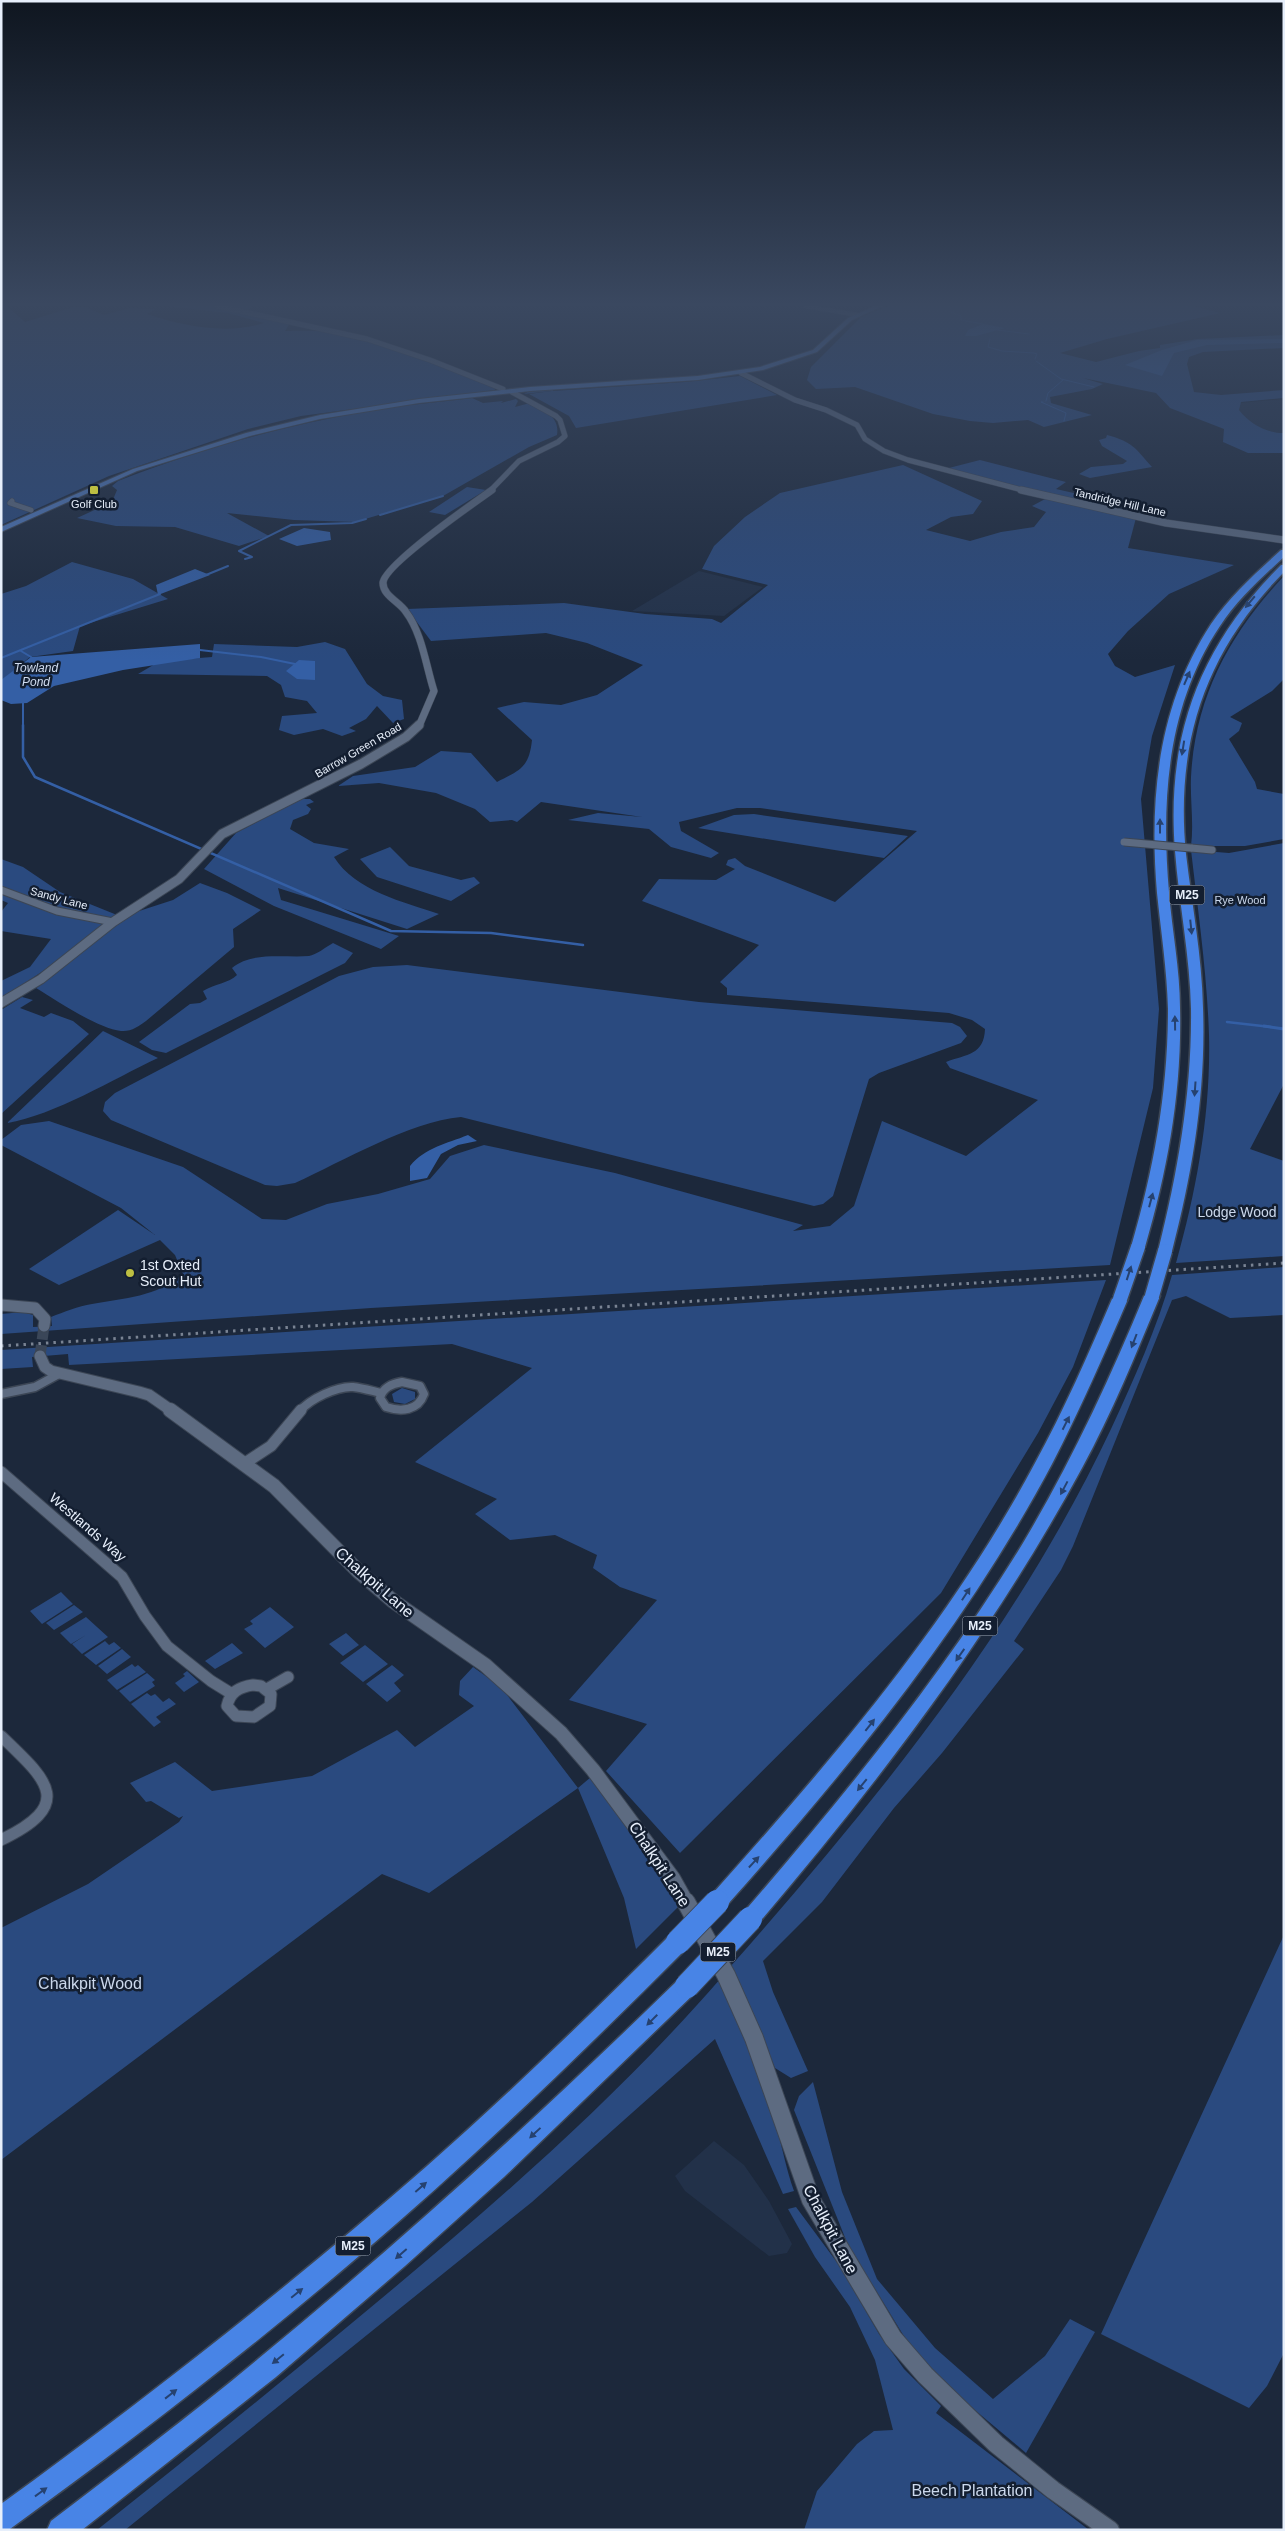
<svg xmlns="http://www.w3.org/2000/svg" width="1285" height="2531" font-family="Helvetica,sans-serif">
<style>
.built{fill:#223149}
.green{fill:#2a4a7f}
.water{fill:#345fa5}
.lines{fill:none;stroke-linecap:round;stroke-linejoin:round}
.stream-far3{stroke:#345fa5;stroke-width:1}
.stream-far2{stroke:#345fa5;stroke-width:2}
.stream-far1{stroke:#345fa5;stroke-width:2.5}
.stream{stroke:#345fa5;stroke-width:3}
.secondary-tunnel{stroke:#3a4658;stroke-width:11;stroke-dasharray:11 5.5;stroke-linecap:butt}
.street-far4-casing{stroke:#3c4655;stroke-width:5}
.street-far3-casing{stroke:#3c4655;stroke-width:6}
.street-far2-casing{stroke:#3c4655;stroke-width:9}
.street-far1-casing{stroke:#3c4655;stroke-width:11}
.street-casing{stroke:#3c4655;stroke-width:13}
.secondary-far5-casing{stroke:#3c4655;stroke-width:6}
.secondary-far4-casing{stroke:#3c4655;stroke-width:8}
.secondary-far3-casing{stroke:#3c4655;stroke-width:11}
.secondary-far2-casing{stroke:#3c4655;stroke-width:13}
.secondary-far1-casing{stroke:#3c4655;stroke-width:16}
.secondary-casing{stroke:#3c4655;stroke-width:20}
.primary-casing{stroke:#3c4655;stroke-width:2}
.highway-casing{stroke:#3c4655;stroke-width:3}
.street-far4{stroke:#5d6b81;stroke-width:4}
.street-far3{stroke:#5d6b81;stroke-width:5}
.street-far2{stroke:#5d6b81;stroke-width:7}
.street-far1{stroke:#5d6b81;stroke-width:8}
.street{stroke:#5d6b81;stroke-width:11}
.secondary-far5{stroke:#5d6b81;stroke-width:5}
.secondary-far4{stroke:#5d6b81;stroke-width:7}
.secondary-far3{stroke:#5d6b81;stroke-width:9}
.secondary-far2{stroke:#5d6b81;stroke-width:11}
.secondary-far1{stroke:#5d6b81;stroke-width:14}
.secondary{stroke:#5d6b81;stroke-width:18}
.primary{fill:#507abe;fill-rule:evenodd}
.highway{fill:#4884e6;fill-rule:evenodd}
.rail{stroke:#798393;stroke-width:3;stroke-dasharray:2.5 5;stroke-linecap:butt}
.street-bridge-casing{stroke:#3c4655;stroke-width:9;stroke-linecap:butt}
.highway-bridge-far2-casing{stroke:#3c4655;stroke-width:17;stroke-linecap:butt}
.highway-bridge-far1-casing{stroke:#3c4655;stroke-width:21;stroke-linecap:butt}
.highway-bridge-casing{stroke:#3c4655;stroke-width:26;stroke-linecap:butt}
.street-bridge{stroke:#5d6b81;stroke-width:7}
.highway-bridge-far2{stroke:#4884e6;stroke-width:14}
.highway-bridge-far1{stroke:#4884e6;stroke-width:19}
.highway-bridge{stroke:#4884e6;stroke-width:24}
.oneway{fill:#264270}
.poi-dot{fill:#bdbf42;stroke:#131e30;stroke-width:2}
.labels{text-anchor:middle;stroke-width:5;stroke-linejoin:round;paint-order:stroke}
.far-street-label{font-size:11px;fill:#e7effb;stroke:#131e30}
.far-poi-label{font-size:11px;fill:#e7effb;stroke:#131e30}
.far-park-label{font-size:11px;fill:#cbd8ec;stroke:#131e30}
.far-water-label{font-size:12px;font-style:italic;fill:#d0dcf0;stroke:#131e30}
.shield{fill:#131e30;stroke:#a7b0be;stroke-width:1}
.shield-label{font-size:12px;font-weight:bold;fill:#e7effb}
.park-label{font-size:14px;fill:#cbd8ec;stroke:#131e30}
.poi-label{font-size:14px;fill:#e7effb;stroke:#131e30;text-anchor:start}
.street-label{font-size:14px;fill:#e7effb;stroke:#131e30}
.near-street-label{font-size:16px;fill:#e7effb;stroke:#131e30}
.near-park-label{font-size:16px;fill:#cbd8ec;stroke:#131e30}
</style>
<rect width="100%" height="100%" fill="#1c283b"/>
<path class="built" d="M1284 399V436L1261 435 1219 405Z
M699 571 763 587 724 616 632 611Z
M714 2141 744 2165 769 2201 792 2244 787 2253 769 2256 685 2191 675 2176Z"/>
<path class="green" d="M1 306H7L25 322 74 307H85L104 315 130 308 156 309 147 314C183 326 227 335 264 323L228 313 166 306H252L247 312 290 323 285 331C301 331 319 330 335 333 389 341 443 366 494 386L495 390 301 416 248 429 109 476 1 525Z
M888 306H1193L1220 313 1107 339 1060 353 1096 362 1139 351 1160 348V345L1198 339 1284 335V348L1203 352 1189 357 1187 364 1194 392 1221 395 1284 390V398L1241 402 1239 410C1250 424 1266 433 1284 433V453H1248L1223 442 1224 429 1170 408 1156 393 1083 378 1103 384 1092 389 1050 397 1051 403 1092 415 1044 427 1028 420 993 423 970 421 933 414 855 387 816 389 807 380 811 367 861 317Z
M740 376 777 395 576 428 569 416 529 394 552 391 524 394 531 390H553V391L685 382Z
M472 398 483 403 503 401 501 403 516 399 518 401 515 407 530 403C544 411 560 416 557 435L529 447 443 496 355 522 294 520 227 513 269 536 239 546 175 527 116 526 77 518 112 502 117 490 112 486 118 481C197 450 278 427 363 412 399 405 436 403 472 398Z
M1107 435C1133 442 1135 448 1152 467L1090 478 1079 474 1091 467 1123 464 1127 461 1102 446 1099 440 1106 438Z
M980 460 1066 482 1056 489 1078 494 1075 498 1097 501 1105 507 945 469Z
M903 465 982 501 973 514 951 517 926 530 970 541 1001 532 1034 527 1046 512 1032 506 1047 498 1136 518 1128 548 1234 565 1169 594 1128 631 1108 654 1115 666 1135 677 1175 665 1152 736 1141 799 1159 1009 1153 1088 1110 1265 371 1308 1 1334V1314L23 1312 33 1315V1327L52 1326 51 1317C64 1312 78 1306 92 1304 124 1298 157 1297 183 1274L175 1255 160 1240 59 1285 29 1269 118 1210 155 1235 121 1208 1 1145V1140L21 1125 49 1121 183 1167 262 1219 286 1220 327 1204 378 1194 430 1179 450 1156 484 1145 615 1173 803 1225 793 1231 830 1226 854 1206 882 1121 966 1156 1038 1100 950 1068 946 1062C967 1054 984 1055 985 1029L972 1020 949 1013 727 995V988L720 982 759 945 642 901 659 879 716 880 735 869 726 865 728 860 735 858 745 866 835 902 917 831 760 808H737L679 822 681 831 719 853 711 858 671 847 649 829 568 820 598 813 642 817 541 802 517 822 512 820 490 822 475 809 436 793 379 783 338 786 353 776 415 767 441 751 471 753 497 782C520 770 529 768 532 740L497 708 524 702 561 705 597 695 643 665 587 643 546 633 431 641 407 609 564 603 645 614 712 619 721 623 768 585 702 569 714 546 745 517 780 493Z
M467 487 486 490 445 515 429 512Z
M72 562 133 579 168 599 80 626 73 651 30 657 1 681V594L26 586Z
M1284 576 1283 680 1272 691 1230 717 1242 723 1239 731 1229 739 1255 782 1257 789 1284 794V839L1245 846H1191C1194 823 1190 800 1191 777 1195 697 1230 633 1284 576Z
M325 642 345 649 367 684 383 696 402 700 404 719 393 723 377 706 366 719 349 728 356 731 342 736 323 729 294 735 279 730 282 716 317 713 307 701 285 697 281 685 267 676 138 674 160 661 212 657 214 644 297 647Z
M301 799H310L314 802 306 805 311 809 308 814 293 820 290 829 314 843 349 849 334 857C355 891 404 902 439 914L407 929 278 888 281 900 399 936 381 949 274 906 204 869 236 833Z
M754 814 908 836 884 858 698 828 734 815Z
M1284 843V1084L1250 1149 1284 1161V1256L1176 1263C1197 1189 1211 1111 1209 1035 1207 973 1198 911 1191 850L1229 853Z
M390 847 409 866 461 880 474 877 480 883 451 901 377 877 360 859Z
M1 859 23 867 60 892 117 915 52 965 1 999V981L30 967 51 939 1 931V912L8 903 1 900Z
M200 883 227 893 261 910 233 929 234 947 146 1021C139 1026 131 1032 121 1031 97 1028 57 1001 36 988L114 927 136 912 173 900Z
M333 943 353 953 345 963 166 1053 152 1050 139 1042 190 1004 200 1003 207 999 203 991C214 984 229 983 237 975L232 968C252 951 284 958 309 956 316 955 326 947 333 943Z
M407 965 699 1002 952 1023 960 1027 967 1036 961 1043 879 1073 869 1079 833 1196 823 1204 814 1206 461 1117C409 1122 343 1161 295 1183L277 1186 265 1185 111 1120 103 1111 105 1102 115 1093 339 976 373 967Z
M22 997 33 1000 20 1008 44 1017 51 1013 73 1021 89 1034 1 1114V1010Z
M103 1031 158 1058C113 1079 55 1115 7 1123Z
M1284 1267V1315L1230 1318 1186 1296 1172 1300 1073 1546 1061 1570 1014 1641 1024 1649 942 1753 894 1808 822 1902 763 1961 773 1992 808 2071 791 2078 775 2068 743 1990 730 1967C877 1800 1015 1632 1111 1429 1134 1379 1157 1328 1172 1275Z
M1106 1280 1073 1367 1038 1433 941 1593 680 1853 606 1771 647 1724 569 1700 657 1600 620 1587 593 1568 597 1555 555 1535 510 1540 475 1514 497 1499 415 1462 532 1368 452 1344 69 1365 68 1354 32 1357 33 1367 1 1369V1350Z
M402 1388 415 1392V1399L405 1404 394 1402 392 1394Z
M61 1592 73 1604 42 1624 30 1611Z
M74 1605 83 1612 54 1630 46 1623Z
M270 1607 294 1627 265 1648 244 1629 253 1624 250 1621Z
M86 1617 108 1637 82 1654 72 1644 86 1635 71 1644 60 1633Z
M346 1633 359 1645 343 1656 329 1644Z
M105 1641 109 1645 114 1642 121 1648 96 1665 84 1655Z
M232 1643 243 1653 215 1669 205 1661Z
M365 1645 388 1664 363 1682 340 1663Z
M122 1649 131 1657 107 1674 98 1666Z
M132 1664 135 1667 138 1665 146 1672 117 1690 107 1680Z
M392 1665 404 1675 394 1683 401 1691 387 1702 366 1684Z
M473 1667 501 1687 578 1788 591 1777 683 1902 636 1949 624 1898 578 1788 429 1893 382 1874 1 2160V1928L88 1884 179 1822 183 1816 179 1818 151 1801 146 1802 130 1783 175 1762 212 1791 312 1776 397 1730 415 1747 474 1706 459 1695 460 1681Z
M187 1671 199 1682 184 1692 175 1683 185 1676 183 1674Z
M147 1673 155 1680 152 1682 155 1686 130 1702 119 1691Z
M147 1693 151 1696 155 1694 163 1702 169 1698 176 1704 156 1717 161 1722 154 1727 131 1704Z
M1284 1935V2353L1267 2386 1249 2408 1101 2334Z
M721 1978C742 2027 761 2078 777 2129 783 2150 786 2169 794 2191L783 2194 715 2039 532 2202 125 2530H97C189 2457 280 2383 370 2308 494 2205 615 2100 721 1978Z
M813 2082 842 2192 877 2279 935 2348 993 2399 1045 2356 1070 2319 1095 2332 1026 2453 951 2390 910 2346 848 2245 794 2110 799 2096Z
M796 2207 839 2265 879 2334 904 2369 941 2406 936 2413 1089 2530H804L817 2491 857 2444 874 2431 893 2430 875 2360 850 2307 815 2257 788 2209Z"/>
<path class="water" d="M983 324 1005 328 976 336H965L968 330Z
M1284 339V343L1207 345 1174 353 1162 376 1125 365 1162 350 1197 340Z
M304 528 330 532 331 540 297 546 279 539Z
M195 569 210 575 158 595 156 585Z
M200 644V658L123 670 54 686 27 703 11 704 1 700V680L31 657Z
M299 660 315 661V680L297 679 286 671Z
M468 1135 477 1141 458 1145 441 1154 427 1178 410 1181V1166C426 1147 446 1144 468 1135Z"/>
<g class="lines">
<path class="stream-far3" d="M950 307 951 312 961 316V320L983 324
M997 330 1029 334
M990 339 988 347 1002 351 1034 353 1037 354 1035 359
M1036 361 1061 379 1094 387
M1046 401 1048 393 1063 380
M1043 402H1041L1066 413 1064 421"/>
<path class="stream-far2" d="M380 515 443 496
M245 559 252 557 239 551 291 525 352 523 366 519
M206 575 228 566
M200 650 261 657 295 664
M21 651 31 657
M1 658 160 594
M23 703V726"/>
<path class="stream-far1" d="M23 725V757L35 777 391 931 491 933 583 945
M1227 1022 1271 1027"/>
<path class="stream" d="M1264 1026 1284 1029"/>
<path class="secondary-tunnel" d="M40 1356 44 1326"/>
<g class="street-far4-casing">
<path id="street-far4" d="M805 306 858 315"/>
</g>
<g class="street-far3-casing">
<path id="street-far3" d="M12 501 10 503 31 510"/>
</g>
<g class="street-far2-casing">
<path id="street-far2" d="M1191 848 1212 850
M1 890 57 911 113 922"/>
</g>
<g class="street-far1-casing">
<path id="street-far1" d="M402 1382 420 1386 424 1394C418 1411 401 1412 386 1407L380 1398C383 1387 392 1384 402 1382Z
M1 1394 35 1387 57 1375
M300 1411C310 1399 337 1386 353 1387 363 1388 372 1391 381 1393"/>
</g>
<g class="street-casing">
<path id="street" d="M245 1463 271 1446 301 1410
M1 1472 122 1577 145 1616 167 1646 211 1681 232 1694
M253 1685 261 1686 271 1694 270 1706 254 1717 236 1716 227 1706C230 1692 239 1687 253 1685Z
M267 1689 288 1677
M1 1736C47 1780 76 1804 1 1840"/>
</g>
<g class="secondary-far5-casing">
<path id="secondary-far5" d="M217 306 367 339 430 360 503 389
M741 373 795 400 826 410 857 425 865 439 884 451 908 460 1026 491
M490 491 519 461 558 442 565 436 560 420 556 416 512 392"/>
</g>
<g class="secondary-far4-casing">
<path id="secondary-far4" d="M1021 490 1166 523 1284 540
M419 726 434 691C426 666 422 633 406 612 400 602 383 596 383 583 383 566 475 502 492 490"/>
</g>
<g class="secondary-far3-casing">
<path id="secondary-far3" d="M1 1003 41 979 113 922 179 879 222 834 361 764 406 737 419 725"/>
</g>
<g class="secondary-far2-casing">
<path id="secondary-far2" d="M1 1305 35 1308 45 1319 44 1326
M40 1356 45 1367 51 1371 139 1392 149 1395 172 1411"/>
</g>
<g class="secondary-far1-casing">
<path id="secondary-far1" d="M170 1410 274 1486 359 1572 393 1601 485 1665 561 1733 593 1770 673 1878 687 1903"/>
</g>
<g class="secondary-casing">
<path id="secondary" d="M686 1902 726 1975 754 2038 811 2200 893 2338 925 2375 996 2444 1053 2490 1110 2530"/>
</g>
<g class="primary-casing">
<path id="primary" d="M875 306H883L852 320 817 352 763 370 698 380 530 391 419 403 320 419 250 436 137 471 1 532V527L133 469 246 433 320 415 419 399 530 387 698 376 760 367 813 350 848 318Z"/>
</g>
<g class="highway-casing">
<path id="highway" d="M1281 550H1284V557C1261 578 1237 600 1220 626 1167 705 1161 800 1169 892 1172 931 1180 969 1180 1008 1182 1090 1168 1169 1145 1247L1138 1252 1131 1247C1154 1169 1168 1091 1168 1009 1167 970 1161 932 1157 893 1149 798 1158 705 1211 624 1230 596 1256 573 1281 550Z
M1281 565H1284V572C1205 652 1175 743 1186 854 1192 905 1202 956 1203 1008 1206 1090 1193 1171 1172 1251L1165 1256 1158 1251C1178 1172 1192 1091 1191 1009 1190 956 1179 904 1175 851 1166 736 1199 647 1281 565Z
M1152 1291 1160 1296C1136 1354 1112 1413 1082 1468 992 1634 879 1782 757 1925L750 1928 743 1925 739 1919 743 1913C844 1796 942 1676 1023 1543 1070 1464 1109 1381 1144 1296Z
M1120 1294 1128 1299C1104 1355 1080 1410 1052 1464 966 1626 849 1768 728 1904L721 1907 714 1904 711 1898 714 1892C833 1759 951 1621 1035 1463 1064 1410 1088 1355 1112 1299Z
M678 1933 686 1935 689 1942 686 1949C580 2055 473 2159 359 2256 247 2352 130 2442 10 2529L1 2530V2504C148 2397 290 2286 427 2166 511 2092 591 2014 670 1935Z
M687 1976 695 1979 698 1986 695 1993 504 2177 405 2266 276 2377 82 2530H47L51 2521C120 2468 191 2415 258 2359 404 2239 544 2111 679 1979Z"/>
</g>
<use href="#street-far4" class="street-far4"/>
<use href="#street-far3" class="street-far3"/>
<use href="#street-far2" class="street-far2"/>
<use href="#street-far1" class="street-far1"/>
<use href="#street" class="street"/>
<use href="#secondary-far5" class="secondary-far5"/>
<use href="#secondary-far4" class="secondary-far4"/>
<use href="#secondary-far3" class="secondary-far3"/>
<use href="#secondary-far2" class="secondary-far2"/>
<use href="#secondary-far1" class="secondary-far1"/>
<use href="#secondary" class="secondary"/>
<use href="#primary" class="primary"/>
<use href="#highway" class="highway"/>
<path class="rail" d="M1 1346 1284 1263"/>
<g class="street-bridge-casing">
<path id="street-bridge" d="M1124 842 1191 848"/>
</g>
<g class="highway-bridge-far2-casing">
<path id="highway-bridge-far2" d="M1152 1296 1165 1251
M1120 1299 1138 1247"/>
</g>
<g class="highway-bridge-far1-casing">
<path id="highway-bridge-far1" d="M716 1903 721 1898"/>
</g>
<g class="highway-bridge-casing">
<path id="highway-bridge" d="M678 1942 717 1902
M687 1986 750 1919"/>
</g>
<use href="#street-bridge" class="street-bridge"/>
<use href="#highway-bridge-far2" class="highway-bridge-far2"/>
<use href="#highway-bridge-far1" class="highway-bridge-far1"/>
<use href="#highway-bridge" class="highway-bridge"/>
</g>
<defs><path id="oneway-solid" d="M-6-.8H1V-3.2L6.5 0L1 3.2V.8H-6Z" transform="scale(1.25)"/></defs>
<g class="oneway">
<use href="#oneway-solid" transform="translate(1250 602) rotate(130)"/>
<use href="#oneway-solid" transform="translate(1187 678) rotate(-67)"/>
<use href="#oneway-solid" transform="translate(1183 748) rotate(99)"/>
<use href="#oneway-solid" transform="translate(1160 826) rotate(-90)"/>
<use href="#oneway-solid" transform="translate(1191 927) rotate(84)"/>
<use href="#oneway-solid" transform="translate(1175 1023) rotate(-91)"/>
<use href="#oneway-solid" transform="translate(1195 1089) rotate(94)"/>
<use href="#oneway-solid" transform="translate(1151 1200) rotate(-75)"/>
<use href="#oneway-solid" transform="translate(1129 1273) rotate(-72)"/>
<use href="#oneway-solid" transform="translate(1134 1341) rotate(111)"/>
<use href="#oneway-solid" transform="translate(1066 1423) rotate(-63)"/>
<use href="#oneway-solid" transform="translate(1064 1488) rotate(118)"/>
<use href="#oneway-solid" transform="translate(966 1594) rotate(-57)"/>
<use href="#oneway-solid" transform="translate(960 1655) rotate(125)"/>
<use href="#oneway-solid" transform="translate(870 1725) rotate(-52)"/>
<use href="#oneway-solid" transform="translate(862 1785) rotate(129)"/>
<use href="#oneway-solid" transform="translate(754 1862) rotate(-47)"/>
<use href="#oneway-solid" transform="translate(652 2020) rotate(135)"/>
<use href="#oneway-solid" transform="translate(535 2133) rotate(137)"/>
<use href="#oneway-solid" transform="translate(421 2187) rotate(-41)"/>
<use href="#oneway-solid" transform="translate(401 2254) rotate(139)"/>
<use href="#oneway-solid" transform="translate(297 2293) rotate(-39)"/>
<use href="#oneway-solid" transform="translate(278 2359) rotate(141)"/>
<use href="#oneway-solid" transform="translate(171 2394) rotate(-38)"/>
<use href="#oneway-solid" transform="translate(41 2492) rotate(-36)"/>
</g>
<linearGradient id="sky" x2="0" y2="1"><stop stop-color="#0f1620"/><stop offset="0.46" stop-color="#3a4860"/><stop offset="1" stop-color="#3a4860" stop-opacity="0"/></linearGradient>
<rect width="1285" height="661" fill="url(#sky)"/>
<g class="poi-dot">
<rect x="89" y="485" width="10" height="10" rx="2.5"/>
<circle cx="130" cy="1273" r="5"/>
</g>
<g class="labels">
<g class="far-street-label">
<text transform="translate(1120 502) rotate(13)" y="4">Tandridge Hill Lane</text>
<text transform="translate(358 750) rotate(-30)" y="4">Barrow Green Road</text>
<text transform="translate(59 898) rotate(15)" y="4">Sandy Lane</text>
</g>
<g class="far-poi-label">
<text x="94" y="508">Golf Club</text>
</g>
<g class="far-park-label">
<text x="1240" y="904">Rye Wood</text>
</g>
<g class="far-water-label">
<text x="36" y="672">Towland<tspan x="36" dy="14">Pond</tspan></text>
</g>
<g class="shield">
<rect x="1169.5" y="885.5" width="35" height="19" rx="4"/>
<rect x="962.5" y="1616.5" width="35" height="19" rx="4"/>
<rect x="700.5" y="1942.5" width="35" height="19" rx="4"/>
<rect x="335.5" y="2236.5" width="35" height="19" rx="4"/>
</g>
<g class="shield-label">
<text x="1187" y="899">M25</text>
<text x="980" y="1630">M25</text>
<text x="718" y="1956">M25</text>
<text x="353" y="2250">M25</text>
</g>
<g class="park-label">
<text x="1237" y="1217">Lodge Wood</text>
</g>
<g class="poi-label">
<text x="140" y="1270">1st Oxted<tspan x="140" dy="16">Scout Hut</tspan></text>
</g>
<g class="street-label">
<text transform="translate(88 1527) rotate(41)" y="5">Westlands Way</text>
</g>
<g class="near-street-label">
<text transform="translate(375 1582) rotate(41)" y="6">Chalkpit Lane</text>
<text transform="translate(660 1864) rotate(57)" y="6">Chalkpit Lane</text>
<text transform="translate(831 2229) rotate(62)" y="6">Chalkpit Lane</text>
</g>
<g class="near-park-label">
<text x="90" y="1989">Chalkpit Wood</text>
<text x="972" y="2496">Beech Plantation</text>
</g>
</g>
<rect width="1285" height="2531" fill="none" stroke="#e7effb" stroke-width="5"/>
</svg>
